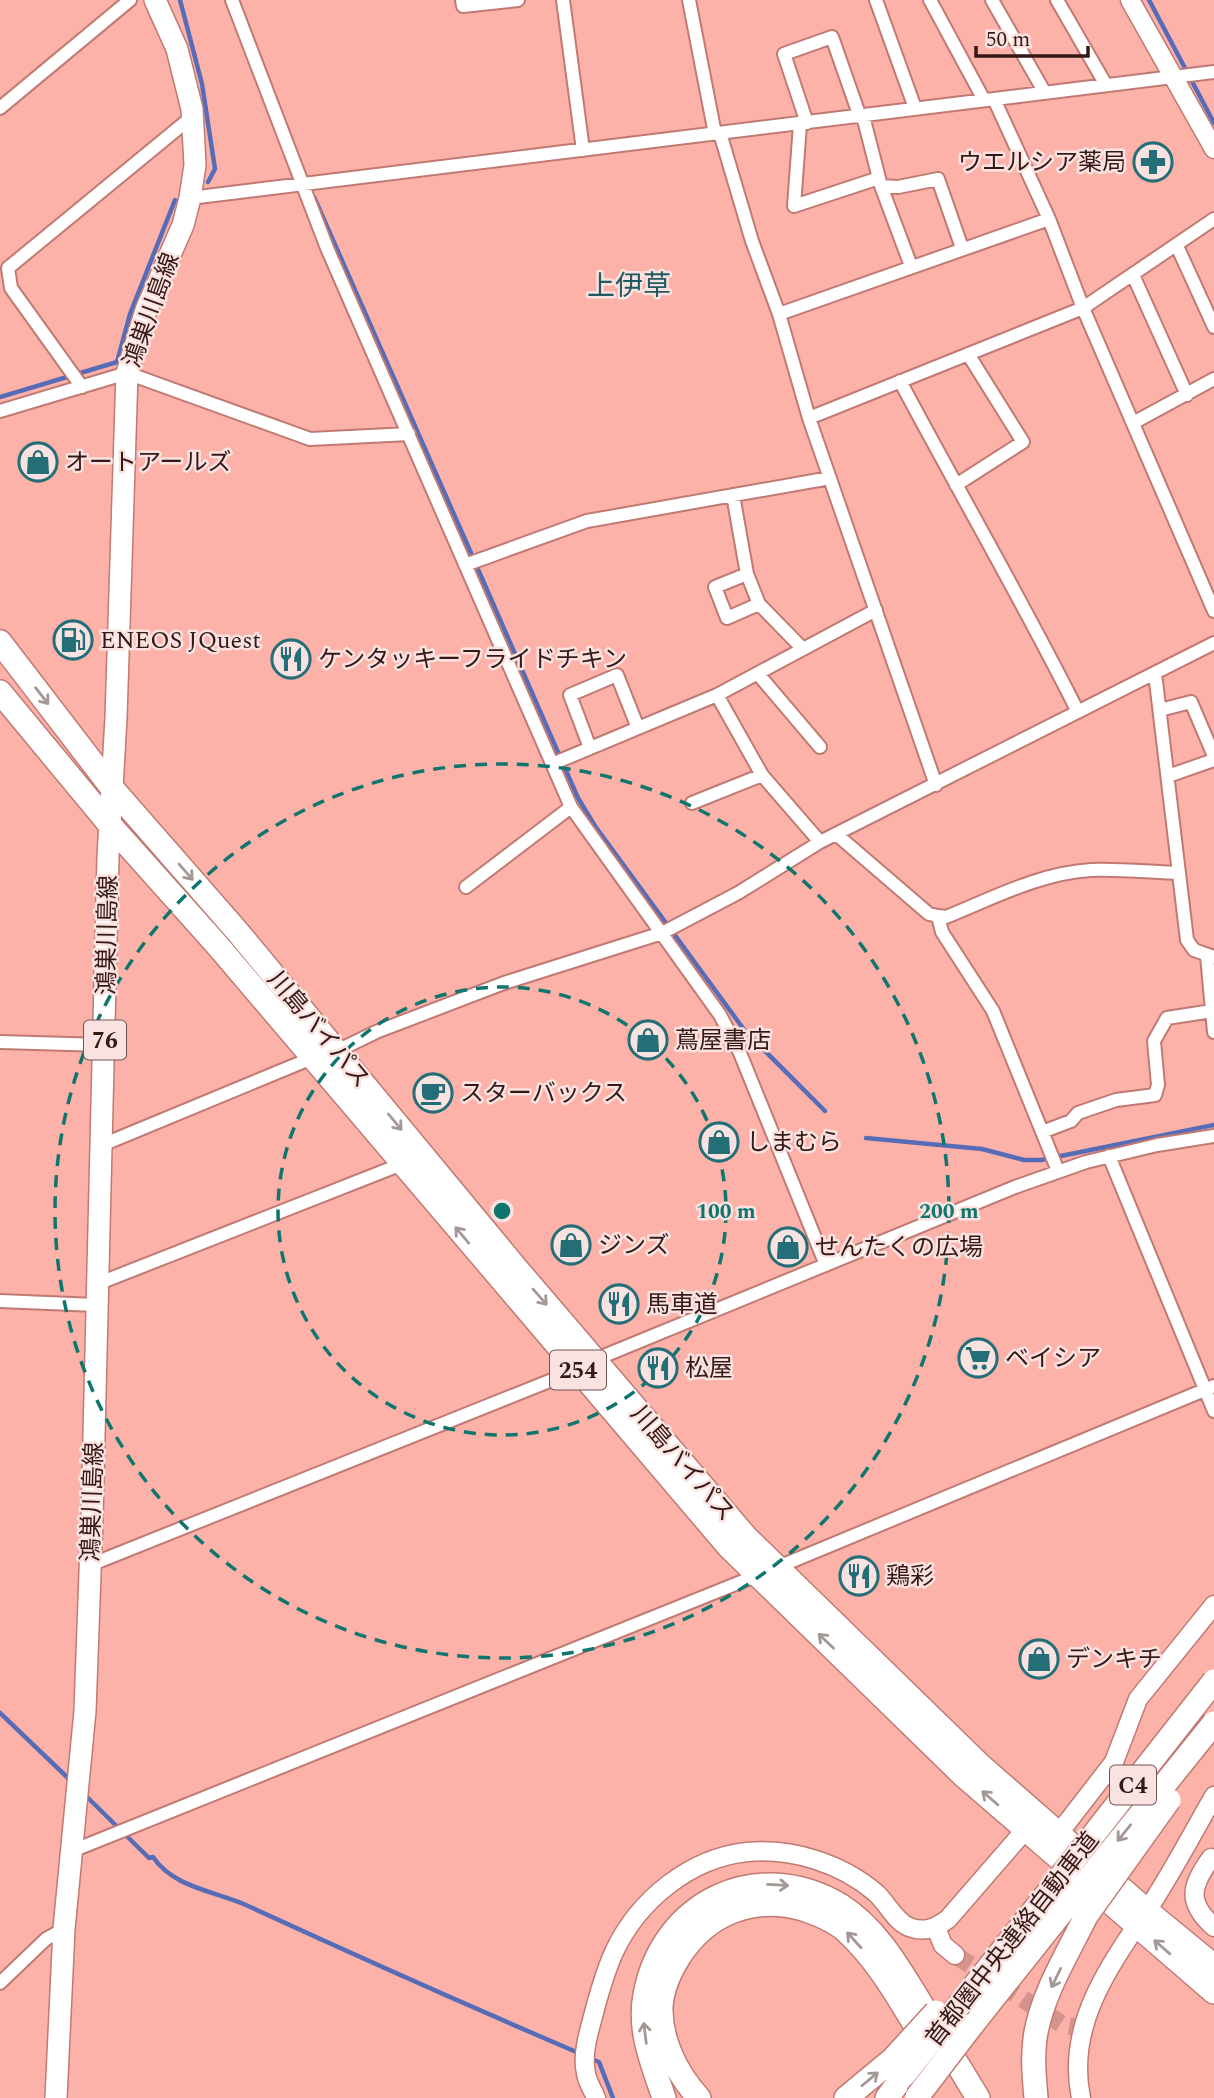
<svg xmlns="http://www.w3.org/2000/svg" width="1214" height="2098" font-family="Spectral,'Noto Sans JP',serif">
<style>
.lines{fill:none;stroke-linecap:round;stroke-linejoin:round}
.stream{stroke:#576cb6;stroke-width:4.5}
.secondary-tunnel{stroke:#d4938c;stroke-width:18;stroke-dasharray:18 9;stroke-linecap:butt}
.street-casing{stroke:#c07a73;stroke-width:16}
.secondary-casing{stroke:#c07a73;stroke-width:21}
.primary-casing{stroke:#c07a73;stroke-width:24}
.highway-casing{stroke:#c07a73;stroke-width:26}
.street{stroke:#fff;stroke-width:12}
.secondary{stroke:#fff;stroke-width:18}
.primary{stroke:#fff;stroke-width:21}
.highway{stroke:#fff;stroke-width:23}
.highway-bridge-casing{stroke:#c07a73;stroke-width:26;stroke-linecap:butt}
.highway-bridge{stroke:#fff;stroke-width:23}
.oneway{stroke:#a49897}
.ring{fill:none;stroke:#0f766e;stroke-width:3.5;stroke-dasharray:12 9}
.labels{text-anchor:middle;stroke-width:5;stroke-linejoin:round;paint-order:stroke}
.shield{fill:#f9e2df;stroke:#705553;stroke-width:2}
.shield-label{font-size:23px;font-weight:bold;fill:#351917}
.poi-label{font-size:24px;fill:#351917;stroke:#f9e2df;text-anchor:start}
.street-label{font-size:24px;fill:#351917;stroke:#f9e2df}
.quarter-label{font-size:28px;fill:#215b62;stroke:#f9e2df}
.centre{fill:#0f766e;stroke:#f9e2df;stroke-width:3.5}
.ring-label{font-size:21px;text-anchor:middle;font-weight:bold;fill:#0f766e;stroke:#f9e2df;stroke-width:5;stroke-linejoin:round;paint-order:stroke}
</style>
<rect width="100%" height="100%" fill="#fcb1a9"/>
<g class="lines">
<path class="stream" d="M180 0 202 84 215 169 208 182
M1149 0 1214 123
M314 197 471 553
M0 397 117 362 130 314 175 200
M477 567 578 798 595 826 745 1031 825 1111
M866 1138 982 1149 1024 1160H1041L1214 1125
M0 1713 70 1780
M84 1794 149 1858 153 1857C174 1888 215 1891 246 1905 357 1956 469 2006 581 2054
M589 2058 599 2062 613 2098"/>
<path class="secondary-tunnel" d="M955 1955 1063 2025 1074 2027"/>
<g class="street-casing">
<path id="street" d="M232 0 327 248 571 807 720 1015 740 1053 826 1265
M462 0 463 6 518 0
M563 0 583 150
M689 0 715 134
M876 0 915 108
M930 0 984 100
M992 0 1045 93
M1057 0 1106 85
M994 99 1049 219 1083 308 1214 611
M0 108 130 0
M863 116 881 186 911 266
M807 123 784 54 832 37 860 117
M800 124 794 206 879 178
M720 133 752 241 779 314 809 418 936 785
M881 186 898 187 938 179 962 248
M190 198 1214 72
M1177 246 1214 327
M1133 275 1187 395
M779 314 1049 219
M900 381C959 492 1022 600 1078 712
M82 387 11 288 8 268 193 116
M0 411 127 373 310 439 409 434
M809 418 1083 308 1214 219
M1133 423 1214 379
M956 485 1023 442 968 354
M733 495 747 574 759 604 803 649
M465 565 587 521 830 478
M747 574 715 587 727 618 759 604
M1155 673 1187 940 1194 950 1214 957
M758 674 820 747
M717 695 762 775 820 842
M1160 710 1191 702 1214 756
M590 748 570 695 617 675 638 728
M552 764 717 695 876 610
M1168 776 1214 760
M692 803 762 775
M836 834 929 914 938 916 942 932 993 1011 1058 1171
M466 887 571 807
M938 916 946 917C993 898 1040 873 1091 870 1120 869 1150 872 1179 873
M1207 956 1214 1032
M0 1042 104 1045
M337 1051 376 1032 504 983 662 933 738 893 820 842 1214 643
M1042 1132 1071 1121 1078 1113 1116 1100 1155 1095 1158 1085 1154 1041 1167 1018 1212 1011
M102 1145 312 1058
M1109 1156 1214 1411
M97 1284 402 1164
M0 1301 96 1305
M594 1360 1015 1187 1086 1162 1157 1145 1214 1136
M90 1565 577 1370
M72 1851 778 1567 1214 1386
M0 1983 46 1939 64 1929"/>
</g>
<g class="secondary-casing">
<path id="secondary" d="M1130 0 1214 149
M1059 1833 1114 1762 1138 1699 1214 1605
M1211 1858C1191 1886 1186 1902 1214 1927
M936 1928 943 1945 955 1955
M596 2098C593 2090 587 2082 586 2073 581 2052 591 2026 596 2005 601 1987 607 1967 615 1950 639 1900 690 1858 747 1852 792 1848 841 1863 876 1893 887 1903 895 1921 909 1927 924 1933 936 1928 948 1919L1026 1829
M1081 2098C1066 2026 1108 1968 1146 1912 1171 1875 1192 1834 1214 1796"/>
</g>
<g class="primary-casing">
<path id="primary" d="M56 2098 64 1929 85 1711 92 1518 108 857 116 718 127 373 146 310 183 225 190 198 195 165 192 109 177 49 155 0"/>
</g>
<g class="highway-casing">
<path id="highway" d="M0 642 112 788 237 931 516 1268 746 1537 981 1766 1147 1911 1214 1966
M0 692 110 825 218 946 729 1547 964 1776 1214 1992
M960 2004 1051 1889
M972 2025 1069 1903
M664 2098C653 2065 638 2031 645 1995 662 1901 758 1856 840 1905 878 1929 900 1970 923 2007 941 2038 960 2068 978 2098
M699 2098C677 2074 660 2040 661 2007 662 1988 669 1973 679 1957 707 1913 753 1895 803 1909 818 1914 834 1920 846 1931 881 1963 904 2008 929 2048
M846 2098 893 2059
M887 2098 904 2075
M1036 2098C1034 2076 1032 2054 1036 2032 1044 1991 1068 1953 1086 1916"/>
</g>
<use href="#street" class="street"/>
<use href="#secondary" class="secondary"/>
<use href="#primary" class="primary"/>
<use href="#highway" class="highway"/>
<g class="highway-bridge-casing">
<path id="highway-bridge" d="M1051 1889 1214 1681
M1069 1903 1214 1723
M1086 1916 1169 1800
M893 2059 936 2012
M904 2075 960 2004
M917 2097 972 2025"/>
</g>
<use href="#highway-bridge" class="highway-bridge"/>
</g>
<defs><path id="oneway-shaft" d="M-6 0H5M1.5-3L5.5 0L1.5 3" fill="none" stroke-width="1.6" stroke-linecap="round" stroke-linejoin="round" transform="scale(1.75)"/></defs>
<g class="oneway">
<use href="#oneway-shaft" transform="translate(42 696) rotate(52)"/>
<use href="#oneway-shaft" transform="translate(186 872) rotate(49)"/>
<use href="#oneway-shaft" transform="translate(395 1122) rotate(50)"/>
<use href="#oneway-shaft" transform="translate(462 1235) rotate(-130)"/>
<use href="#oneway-shaft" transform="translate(540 1297) rotate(49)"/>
<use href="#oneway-shaft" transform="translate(826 1641) rotate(-136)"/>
<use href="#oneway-shaft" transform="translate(990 1798) rotate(-139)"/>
<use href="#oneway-shaft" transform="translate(1124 1833) rotate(129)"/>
<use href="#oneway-shaft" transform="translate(778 1885) rotate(3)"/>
<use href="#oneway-shaft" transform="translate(854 1940) rotate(-132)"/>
<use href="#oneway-shaft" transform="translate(1162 1947) rotate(-139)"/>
<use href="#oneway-shaft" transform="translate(1056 1978) rotate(116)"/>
<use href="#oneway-shaft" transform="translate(645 2033) rotate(-97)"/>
<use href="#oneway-shaft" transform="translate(870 2079) rotate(-40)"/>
</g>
<g class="ring">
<circle cx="502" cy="1211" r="224"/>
<circle cx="502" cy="1211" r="447"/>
</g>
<defs>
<g id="pharmacy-ring" transform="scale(2.0125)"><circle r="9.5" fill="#f9e2df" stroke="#246e77" stroke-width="1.5"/><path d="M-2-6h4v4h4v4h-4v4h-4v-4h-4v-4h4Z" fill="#246e77"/></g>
<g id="shop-ring" transform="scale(2.0125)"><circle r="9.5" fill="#f9e2df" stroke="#246e77" stroke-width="1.5"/><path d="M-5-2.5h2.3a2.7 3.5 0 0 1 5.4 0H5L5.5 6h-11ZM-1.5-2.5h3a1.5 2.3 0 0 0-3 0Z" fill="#246e77"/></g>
<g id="fuel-ring" transform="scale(2.0125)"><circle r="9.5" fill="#f9e2df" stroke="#246e77" stroke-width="1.5"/><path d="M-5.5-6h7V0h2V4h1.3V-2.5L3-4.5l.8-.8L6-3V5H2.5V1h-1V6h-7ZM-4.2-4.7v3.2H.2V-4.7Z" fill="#246e77"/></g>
<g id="restaurant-ring" transform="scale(2.0125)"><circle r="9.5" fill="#f9e2df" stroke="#246e77" stroke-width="1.5"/><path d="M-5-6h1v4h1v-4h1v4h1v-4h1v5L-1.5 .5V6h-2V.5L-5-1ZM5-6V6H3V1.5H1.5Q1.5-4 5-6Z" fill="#246e77"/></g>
<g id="cafe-ring" transform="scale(2.0125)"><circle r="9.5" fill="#f9e2df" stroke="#246e77" stroke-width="1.5"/><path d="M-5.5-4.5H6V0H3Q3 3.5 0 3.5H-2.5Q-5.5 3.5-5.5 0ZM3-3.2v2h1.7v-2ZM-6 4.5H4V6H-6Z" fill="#246e77"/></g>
<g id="supermarket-ring" transform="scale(2.0125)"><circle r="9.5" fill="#f9e2df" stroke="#246e77" stroke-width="1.5"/><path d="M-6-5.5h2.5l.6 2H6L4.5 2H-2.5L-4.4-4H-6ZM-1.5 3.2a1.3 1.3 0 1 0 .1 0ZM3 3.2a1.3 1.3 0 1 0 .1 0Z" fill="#246e77"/></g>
</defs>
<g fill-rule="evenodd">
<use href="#pharmacy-ring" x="1153" y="162"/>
<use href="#shop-ring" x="38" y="462"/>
<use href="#fuel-ring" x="73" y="640"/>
<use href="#restaurant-ring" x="291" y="659"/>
<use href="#shop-ring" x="648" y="1040"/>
<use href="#cafe-ring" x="433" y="1093"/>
<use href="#shop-ring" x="719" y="1142"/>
<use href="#shop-ring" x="571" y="1245"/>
<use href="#shop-ring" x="788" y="1247"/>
<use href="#restaurant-ring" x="619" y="1304"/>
<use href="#supermarket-ring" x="978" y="1358"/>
<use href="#restaurant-ring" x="658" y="1368"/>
<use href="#restaurant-ring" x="859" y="1576"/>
<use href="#shop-ring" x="1039" y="1659"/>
</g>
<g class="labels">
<g class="shield">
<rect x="84" y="1020.5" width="42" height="39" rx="5"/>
<rect x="550" y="1350.5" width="56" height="39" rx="5"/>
<rect x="1110" y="1765.5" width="46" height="39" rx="5"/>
</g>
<g class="shield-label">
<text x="105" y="1048">76</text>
<text x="578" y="1378">254</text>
<text x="1133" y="1793">C4</text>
</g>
<g class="poi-label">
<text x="1126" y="170" text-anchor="end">ウエルシア薬局</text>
<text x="65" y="470">オートアールズ</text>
<text x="100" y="648">ENEOS JQuest</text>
<text x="318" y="667">ケンタッキーフライドチキン</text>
<text x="675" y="1048">蔦屋書店</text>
<text x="460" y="1101">スターバックス</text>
<text x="746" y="1150">しまむら</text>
<text x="598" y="1253">ジンズ</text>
<text x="815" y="1255">せんたくの広場</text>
<text x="646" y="1312">馬車道</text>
<text x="1005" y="1366">ベイシア</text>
<text x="685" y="1376">松屋</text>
<text x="886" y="1584">鶏彩</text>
<text x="1066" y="1667">デンキチ</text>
</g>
<g class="street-label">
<text transform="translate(151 310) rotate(-70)" y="8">鴻巣川島線</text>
<text transform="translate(107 935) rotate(-89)" y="8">鴻巣川島線</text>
<text transform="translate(319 1029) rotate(50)" y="8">川島バイパス</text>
<text transform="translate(683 1463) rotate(49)" y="8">川島バイパス</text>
<text transform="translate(92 1502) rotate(-88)" y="8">鴻巣川島線</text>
<text transform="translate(1012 1939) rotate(-52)" y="8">首都圏中央連絡自動車道</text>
</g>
<g class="quarter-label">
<text x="629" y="295">上伊草</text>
</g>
</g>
<circle cx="502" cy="1211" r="10" class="centre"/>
<g class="ring-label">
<text x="726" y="1218">100 m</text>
<text x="949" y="1218">200 m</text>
</g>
<path d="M976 46v10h112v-10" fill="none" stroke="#351917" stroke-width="3.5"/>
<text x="986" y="46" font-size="21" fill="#351917" stroke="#f9e2df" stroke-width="5" paint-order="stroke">50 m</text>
</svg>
